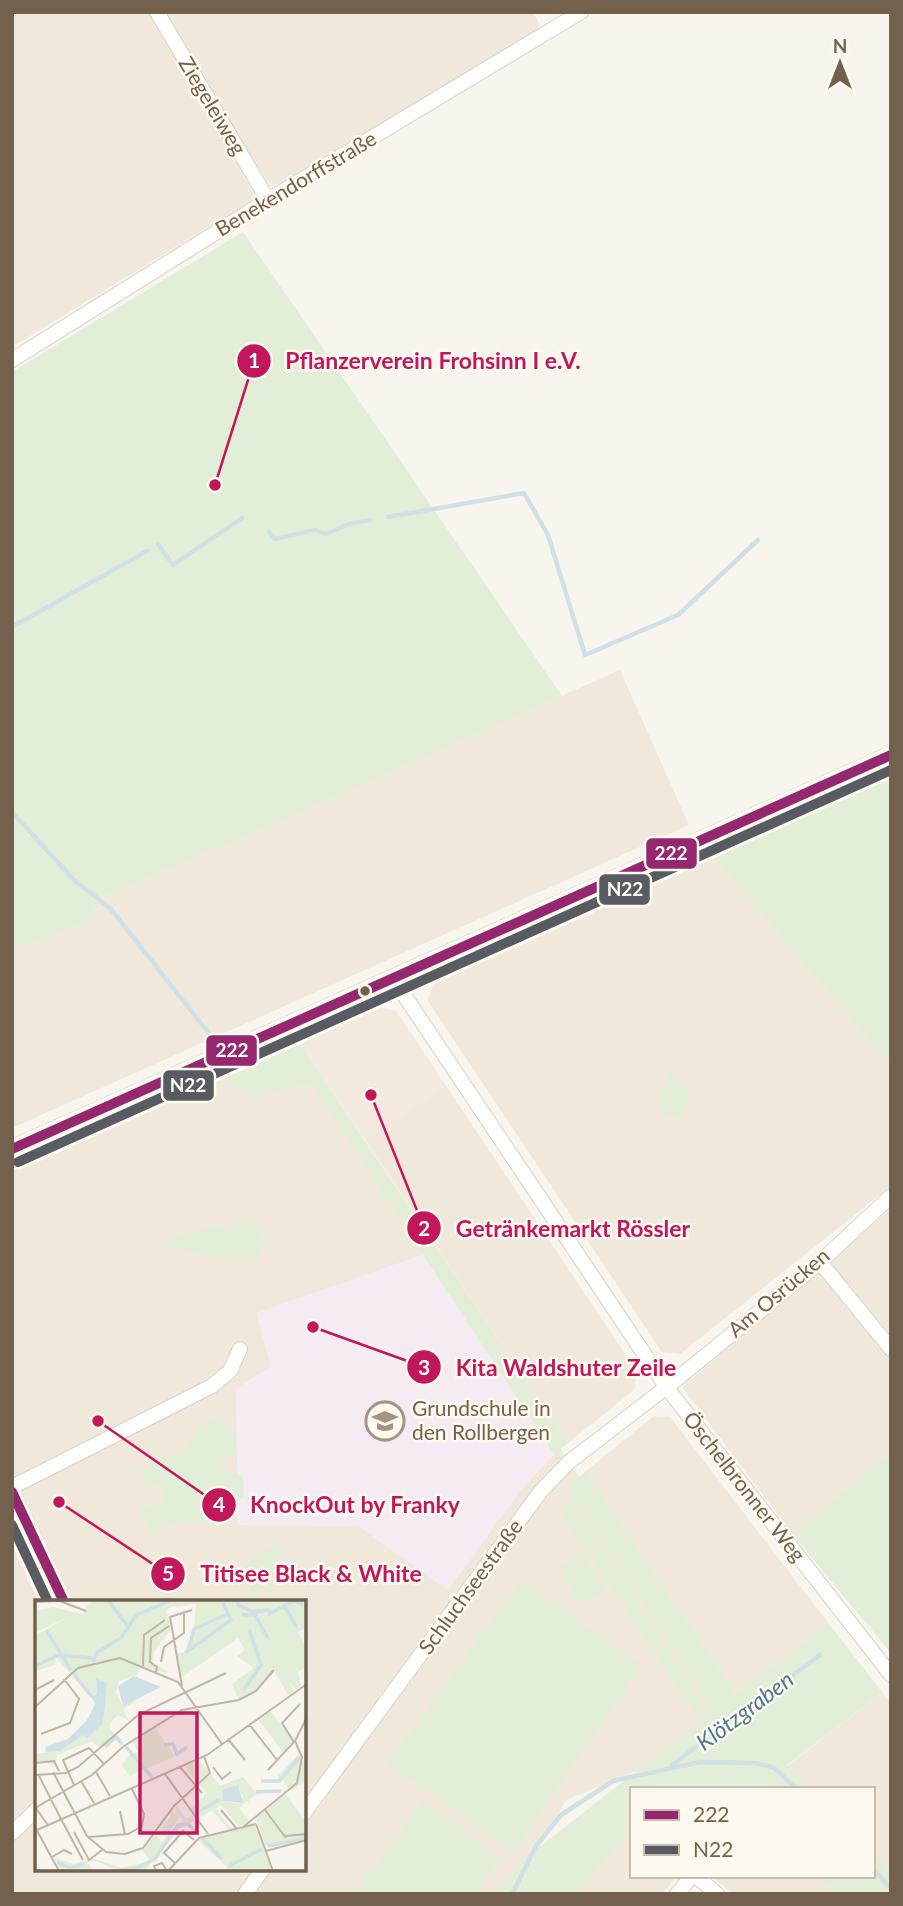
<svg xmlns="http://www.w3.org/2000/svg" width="903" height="1906" font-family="Lato,sans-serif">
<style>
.residential{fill:#f0e9db;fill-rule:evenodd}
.commercial{fill:#f4e9de}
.education{fill:#f5ecf3}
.green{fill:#e2eed8}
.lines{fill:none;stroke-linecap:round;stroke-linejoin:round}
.stream{stroke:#cfe1e7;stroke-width:4.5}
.minor-casing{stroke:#d6d2cb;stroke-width:16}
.tertiary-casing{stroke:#d6d2cb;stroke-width:19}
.minor{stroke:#fefefc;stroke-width:14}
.tertiary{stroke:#fefefc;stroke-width:18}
.bus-1-casing{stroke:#fefaef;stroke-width:16}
.bus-2-casing{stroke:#fefaef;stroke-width:16}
.bus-1{stroke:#95276e;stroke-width:10}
.bus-2{stroke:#595b62;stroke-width:10}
.bus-dot{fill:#74614d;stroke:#fefaef;stroke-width:2.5}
.labels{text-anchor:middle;stroke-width:5;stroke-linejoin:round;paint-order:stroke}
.street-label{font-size:21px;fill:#74614d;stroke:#fefaef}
.poi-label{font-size:21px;fill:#74614d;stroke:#fefaef;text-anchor:start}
.water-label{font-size:23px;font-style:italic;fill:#4c798d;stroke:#fefaef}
.inset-river{fill:none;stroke:#cfe1e7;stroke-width:3.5}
.inset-road{fill:none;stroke:#bfb6a8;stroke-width:2}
.view{fill:#c2185b;fill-opacity:0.15;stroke:#c2185b;stroke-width:3.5}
.inset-edge{fill:none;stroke:#74614d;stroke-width:3.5}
.leader{fill:none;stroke:#c2185b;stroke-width:2.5}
.callout-dot{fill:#c2185b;stroke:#fefaef;stroke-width:2.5}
.mark-label{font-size:21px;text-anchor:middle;font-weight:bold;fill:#fff}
.callout-label{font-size:23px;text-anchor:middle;font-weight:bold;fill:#c2185b;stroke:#fefaef;stroke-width:5;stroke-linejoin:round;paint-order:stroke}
.line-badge{stroke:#fefaef;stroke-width:2.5}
.badge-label{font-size:19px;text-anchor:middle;font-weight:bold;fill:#fff}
</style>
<rect width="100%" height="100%" fill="#f7f5ed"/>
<path class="residential" d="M19 12H152L254 194 251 201 12 347V16Z
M161 12H533L540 25 538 29 281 183 270 186Z
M620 670 689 825 12 1128V950L86 923 100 898 259 831Z
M713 857 891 1066V1186L680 1354 662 1352 428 1001 433 983Z
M279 1031 299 1054 569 1462 748 1714 669 1767 636 1771 566 1800 514 1894H12V1149ZM37 1602H304V1869H37Z
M446 1086 637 1372 634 1390 568 1443 365 1140Z
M891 1208V1453L792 1534 682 1387Z
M654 1416 670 1417 829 1624 736 1694 586 1471Z
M882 1692 891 1703V1874L873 1856V1789H809L787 1766Z
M632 1829V1876H677L662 1894H577Z
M712 1876H817L838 1894H732Z"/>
<path class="commercial" d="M379 1007 396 1011 446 1086 365 1140 299 1043Z"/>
<path class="education" d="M425 1254 554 1454 521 1490 448 1590 358 1526 238 1525 236 1389 271 1366 256 1313Z"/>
<path class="green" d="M243 232 562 696 259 831 100 898 86 923 12 950V372Z
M891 778V1066L713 857Z
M299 1043 568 1443 554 1454 310 1083 249 1098 225 1076Z
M671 1073 688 1091 686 1117 662 1115 663 1090Z
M240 1222H252L260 1230 264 1246 259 1255C228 1265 190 1250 159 1244L213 1226 218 1229Z
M211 1420 227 1423 235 1434V1451L220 1466 227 1473 243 1476 244 1499 231 1498V1510L224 1523 175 1522 149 1532 140 1510 166 1501 162 1483 147 1488 140 1468C153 1462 174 1458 184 1449 195 1439 194 1424 211 1420Z
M891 1453V1653L792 1534Z
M586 1471 736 1694 829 1624 882 1692 787 1765 809 1789H632V1829L577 1894H496L528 1856 713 1711 567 1487Z
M573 1502 707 1707 697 1716 560 1513Z
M277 1542 281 1555 271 1575 257 1591V1601H250L248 1562Z
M581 1552 606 1589 582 1605 558 1568Z
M521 1581 642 1665 514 1850 387 1764Z
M423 1801 500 1858 473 1894H355Z
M873 1856 891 1874V1894H838L817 1876H873Z"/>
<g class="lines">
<path class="stream" d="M388 517 524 493 548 535 585 655 678 615 758 540
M269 532 275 539 315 530 326 534 349 524 370 520
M158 544 173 565 242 518
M12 627 147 551
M12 812 74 880 110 908 211 1036
M672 1765 820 1655
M873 1870 891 1888
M512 1894 536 1846 561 1815 613 1781 700 1762 753 1763 773 1767 797 1789"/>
<g class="minor-casing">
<path id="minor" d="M157 12 268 200
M12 360 268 200 581 12
M394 980 667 1388 891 1675
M820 1262 891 1349
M12 1487 212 1386 230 1371 240 1349
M12 1491 64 1602
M304 1813 541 1491 569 1462 677 1379 820 1262 891 1196
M12 1833 37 1809
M696 1876 717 1894
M245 1894 263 1869
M677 1894 692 1876"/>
</g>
<g class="tertiary-casing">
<path id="tertiary" d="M12 1149 891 755"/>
</g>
<use href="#minor" class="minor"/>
<use href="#tertiary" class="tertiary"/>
<g class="bus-1-casing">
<path id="bus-1" d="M12 1149 891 755
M12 1492 64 1602"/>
</g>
<g class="bus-2-casing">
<path id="bus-2" d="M18 1162 891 770
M12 1525 48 1602"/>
</g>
<use href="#bus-1" class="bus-1"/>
<use href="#bus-2" class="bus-2"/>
</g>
<defs>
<g id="school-ring" transform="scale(2.0125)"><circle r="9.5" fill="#fefaef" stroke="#a29585" stroke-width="1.5"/><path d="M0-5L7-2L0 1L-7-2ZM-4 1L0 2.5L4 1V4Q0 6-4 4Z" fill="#a29585"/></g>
</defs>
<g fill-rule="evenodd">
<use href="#school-ring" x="385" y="1421"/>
</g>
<circle class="bus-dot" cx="365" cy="991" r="6"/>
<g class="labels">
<g class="street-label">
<text transform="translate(212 106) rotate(59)" y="7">Ziegeleiweg</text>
<text transform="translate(296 184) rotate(-31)" y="7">Benekendorffstraße</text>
<text transform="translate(779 1293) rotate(-40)" y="7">Am Osrücken</text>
<text transform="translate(744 1487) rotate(52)" y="7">Öschelbronner Weg</text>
<text transform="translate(471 1587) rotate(-54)" y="7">Schluchseestraße</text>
</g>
<g class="poi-label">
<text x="412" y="1416">Grundschule in<tspan x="412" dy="24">den Rollbergen</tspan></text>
</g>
<g class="water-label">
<text transform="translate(745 1711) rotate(-37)" y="8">Klötzgraben</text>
</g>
</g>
<g transform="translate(35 1600)">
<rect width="271" height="271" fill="#f7f5ed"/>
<path d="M56 0H271V28L263 32 271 47V67L263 72 266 86 261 90 254 82 259 91 253 95 239 70 221 91 204 100 197 84 219 68 202 56 210 50 203 38 146 78 142 53H149L159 26 161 4 137 7 131 10 137 28 119 52 118 63 133 71 132 74 108 66 114 70 106 67 103 74 84 81 81 93 88 106 106 98 88 109 94 121 83 115 76 122 74 127 81 136 66 149 57 141 22 155 21 164 0 162V154L25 151 48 135 52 139 68 122 71 83 61 77 62 94 55 97 21 57 20 65 0 71V36L35 16 0 33V11L18 7 47 14ZM235 111 259 141 248 152 223 119ZM120 127 140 156 95 176 87 166 96 154 103 152 97 141ZM264 154 271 167V182L256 190 243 176ZM164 160 185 186 208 177 222 194 213 201 216 205 212 201 204 208 214 221 205 227 185 204 181 209 197 229H193L177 210 163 219 155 209 172 193 150 167ZM204 187 208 198 204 204 188 201 187 190ZM250 194 271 221V237L231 246 221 218ZM142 205 151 219 157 215 160 219 155 224 165 236 151 226 145 228 111 269 83 271 61 261 52 262 58 271H26L19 257 38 264 57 258 87 268 115 261 107 250 121 233 126 242 131 237 126 233 137 212 145 217 134 233 149 221 140 211ZM220 225 237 271H189L193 268 163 240Z" fill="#e2eed8" fill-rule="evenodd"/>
<path d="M99 76 126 87 88 106 83 86ZM61 77 72 84 68 123 52 139 48 135 25 151 11 152 10 147 33 139 52 120 60 104 56 97 62 94ZM203 185 208 203 188 201 187 190Z" fill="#cfe1e7"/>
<path class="inset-river" d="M73 0 93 27M203 0V5L218 12 233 10 234 14 259 1 266 4V0M250 7 261 27M207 15H220L234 40M11 30 36 70M154 49 159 29 193 14M150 53 196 20 188 3M58 62 62 52 86 38 101 15 137 0M0 66 24 55 57 58M39 74 57 97M208 91 226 65 214 29M129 145 138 144 142 154 152 147M70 147 81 137 87 144M91 147 117 177M226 181H244L265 157M221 192 246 191M161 213 184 200M167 238 187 259M233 246 272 238M22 262 35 268 49 264M194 266 227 249M84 270 100 269 120 259 143 225 153 224 164 235"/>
<path class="inset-road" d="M0 2 25 1 51 11M126 62 129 47 149 33V12M108 66 109 35 130 20M121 72 122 67 115 62 116 38 134 26M147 86 135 17 157 10M0 90 19 80M0 107 43 68 85 58 143 82 187 144M214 124 242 160M6 134 35 123 44 99 29 79M193 139 210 160M0 163 19 161 24 171M145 167 167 193M178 167 187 179 196 172M233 170 259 142 247 123 265 104M18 172 52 236 71 252 90 254 108 248 139 206 175 173 169 156M61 172 75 196M3 174 26 219M130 174 173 234M0 175 31 173 43 167 103 115 191 73M46 181 59 203M39 185 28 160 54 148 69 164M0 207 13 225M0 208 57 175 89 146 147 110 204 100 221 91 239 70M186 210 202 229M230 210 251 238M85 211 90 235M26 219 48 260M221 224 238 271M0 227 24 271M207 228 262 183 267 157 260 141 272 117M2 230 172 155 272 84M39 232 54 260 67 250M250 236 272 234M53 237 93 234 107 226 109 214 97 189M231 251 272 240M17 257 29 250 37 254M140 263 129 253 142 238 148 231 159 240M121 271 119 266 127 263 132 271M133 271 164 238 221 224"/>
<path class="view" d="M105 113H162V233H105Z"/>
<rect width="271" height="271" class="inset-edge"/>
</g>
<path class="leader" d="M215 485L254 361M371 1095L424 1228M313 1327L424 1367M98 1421L219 1505M59 1502L168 1574"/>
<g class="callout-dot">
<circle cx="215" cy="485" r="7"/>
<circle cx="371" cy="1095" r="7"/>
<circle cx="313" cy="1327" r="7"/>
<circle cx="98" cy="1421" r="7"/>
<circle cx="59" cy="1502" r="7"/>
<circle cx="254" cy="361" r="18"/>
<circle cx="424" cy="1228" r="18"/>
<circle cx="424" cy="1367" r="18"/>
<circle cx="219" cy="1505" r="18"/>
<circle cx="168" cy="1574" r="18"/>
</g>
<g class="mark-label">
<text x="254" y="368">1</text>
<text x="424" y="1236">2</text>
<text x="424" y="1375">3</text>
<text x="219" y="1512">4</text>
<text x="168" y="1581">5</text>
</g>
<g class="callout-label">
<text x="433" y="369">Pflanzerverein Frohsinn I e.V.</text>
<text x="573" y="1237">Getränkemarkt Rössler</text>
<text x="566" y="1376">Kita Waldshuter Zeile</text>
<text x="355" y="1513">KnockOut by Franky</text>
<text x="311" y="1582">Titisee Black &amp; White</text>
</g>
<g class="line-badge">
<rect x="645" y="837" width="53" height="33" rx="7" fill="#95276e"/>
<rect x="598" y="873" width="53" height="33" rx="7" fill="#595b62"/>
<rect x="205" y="1034" width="53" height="33" rx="7" fill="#95276e"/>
<rect x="162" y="1069" width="53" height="33" rx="7" fill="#595b62"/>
</g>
<g class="badge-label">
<text x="671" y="860">222</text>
<text x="625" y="896">N22</text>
<text x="232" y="1057">222</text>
<text x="188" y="1092">N22</text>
</g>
<rect width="903" height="1906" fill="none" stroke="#74614d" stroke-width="28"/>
<rect x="630" y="1787" width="245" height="91" fill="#fefaef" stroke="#c7bdae" stroke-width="2"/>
<rect x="644" y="1810" width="35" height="10" fill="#95276e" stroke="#c7bdae" stroke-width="2"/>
<text x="693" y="1822" font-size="21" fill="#74614d">222</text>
<rect x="644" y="1845" width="35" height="10" fill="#595b62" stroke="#c7bdae" stroke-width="2"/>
<text x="693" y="1857" font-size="21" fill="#74614d">N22</text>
<g transform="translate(840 63)" stroke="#fefaef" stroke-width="5" paint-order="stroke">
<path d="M0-5L12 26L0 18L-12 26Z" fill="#74614d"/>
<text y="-10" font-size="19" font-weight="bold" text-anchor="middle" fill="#74614d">N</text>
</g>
</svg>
